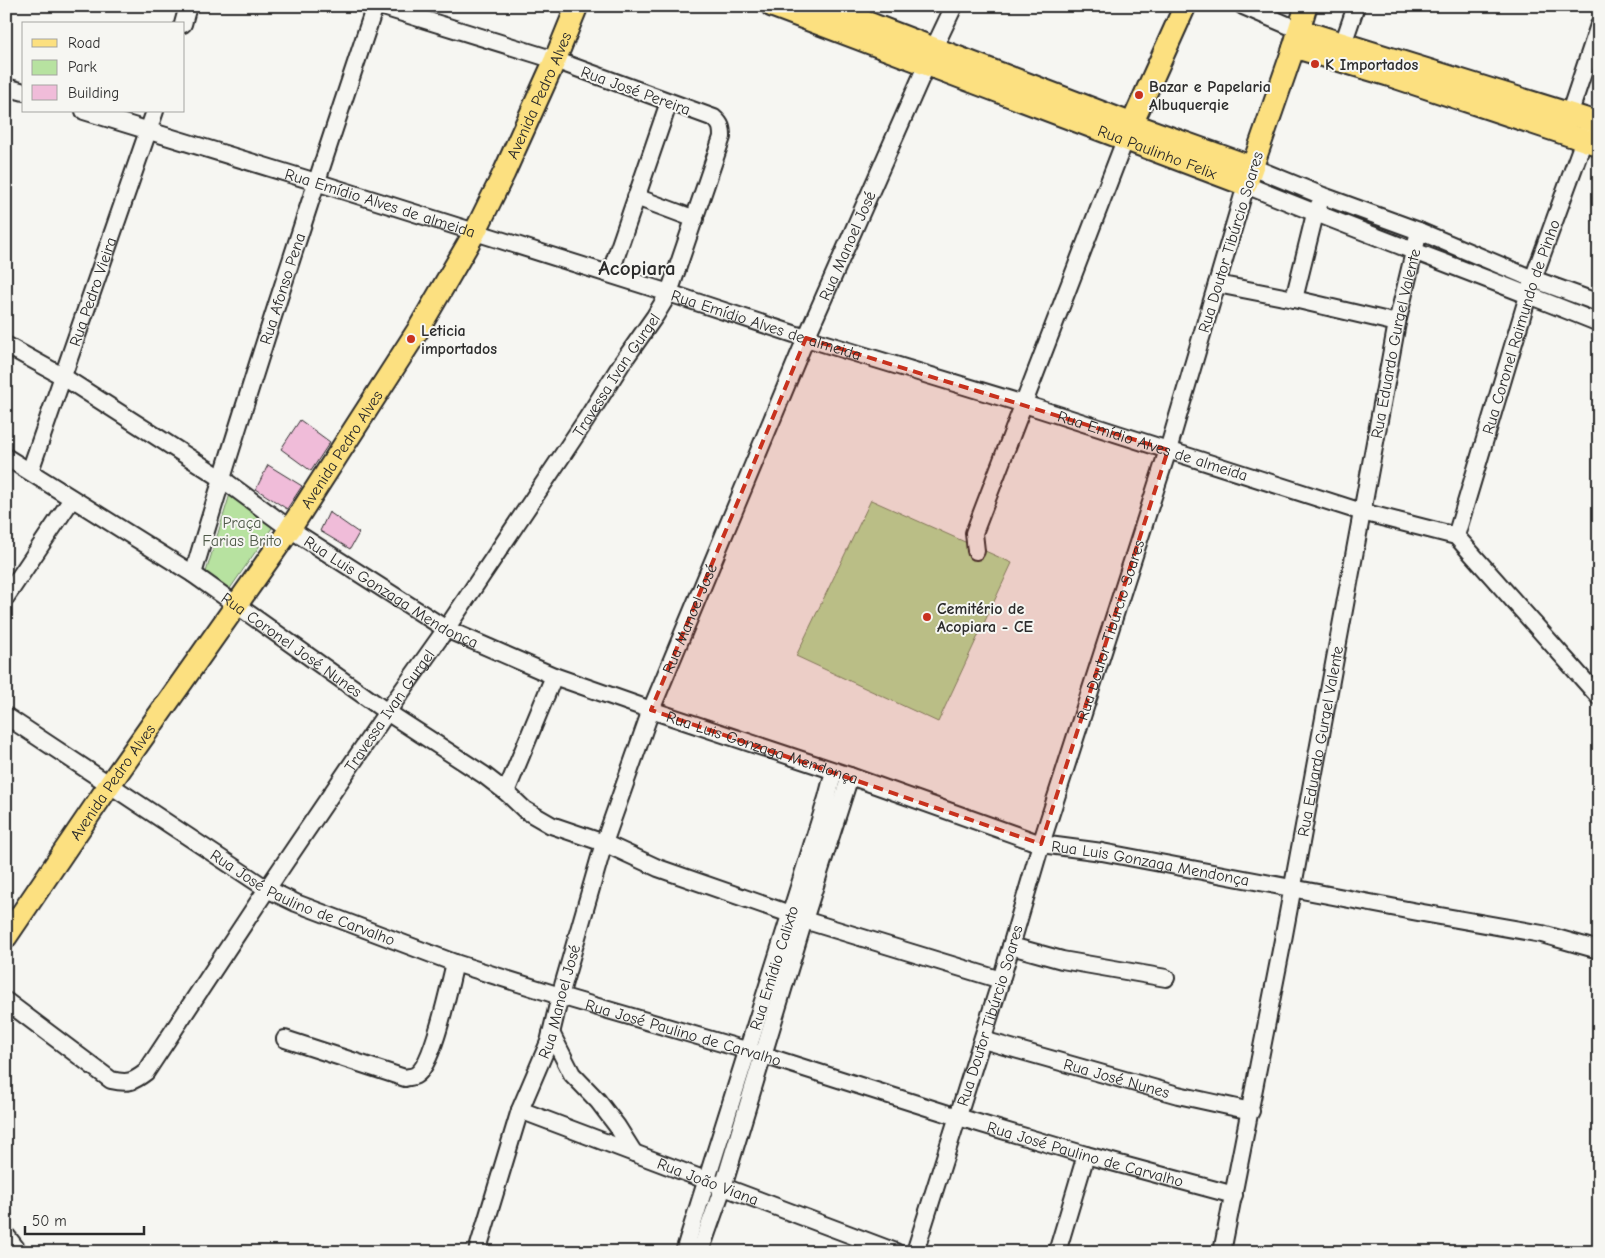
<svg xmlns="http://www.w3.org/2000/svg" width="1605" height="1258" font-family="'Comic Neue',sans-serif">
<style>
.green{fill:#b7e2a0;stroke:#718666}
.building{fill:#f0bcd9;stroke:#2b2b2b}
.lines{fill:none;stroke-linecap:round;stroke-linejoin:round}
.minor-casing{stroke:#2b2b2b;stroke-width:20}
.major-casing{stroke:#2b2b2b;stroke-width:25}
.minor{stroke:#f6f6f2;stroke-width:16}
.major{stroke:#fce080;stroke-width:21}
.marked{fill:#c8321e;fill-opacity:0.2;stroke:#c8321e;stroke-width:4;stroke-dasharray:10 6;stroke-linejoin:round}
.poi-dot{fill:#c8321e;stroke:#f6f6f2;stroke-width:2}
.labels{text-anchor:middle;stroke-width:4;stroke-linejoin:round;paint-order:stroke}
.poi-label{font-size:16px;font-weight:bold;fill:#2b2b2b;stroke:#f6f6f2;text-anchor:start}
.street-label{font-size:16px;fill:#2b2b2b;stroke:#f6f6f2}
.park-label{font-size:16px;fill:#4e5948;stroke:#f6f6f2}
.district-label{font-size:21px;font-weight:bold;fill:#2b2b2b;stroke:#f6f6f2}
</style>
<rect width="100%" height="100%" fill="#f6f6f2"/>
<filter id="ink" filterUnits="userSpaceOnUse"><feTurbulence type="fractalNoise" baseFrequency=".02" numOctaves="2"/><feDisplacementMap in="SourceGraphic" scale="10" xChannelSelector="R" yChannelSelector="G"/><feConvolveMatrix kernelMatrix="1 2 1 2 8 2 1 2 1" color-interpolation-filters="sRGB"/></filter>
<g filter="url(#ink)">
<path class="green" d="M230 494 274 525 229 590 206 572Z
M871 500 1012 563 938 722 796 656Z"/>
<path class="building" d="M300 420 330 442 311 471 281 449Z
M268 465 302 486 287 509 256 489Z
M329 512 359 533 350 549 320 531Z"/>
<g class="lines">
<g class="minor-casing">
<g id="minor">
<path d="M1243 6 1299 30"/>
<path d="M183 24 188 6"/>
<path d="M1336 52 1345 38 1356 6"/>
<path d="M6 87 24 92"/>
<path id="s1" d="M84 111 316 182 669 293 806 338 1024 404 1362 512 1456 536 1599 697"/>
<path d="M1566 124 1599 25"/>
<path d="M1252 167 1323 196 1419 231 1533 279 1599 303"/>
<path d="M636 197 695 219"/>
<path d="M610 274 669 102"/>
<path d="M1217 284 1294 299 1397 323"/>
<path d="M1294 299 1315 214 1319 205"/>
<path id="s2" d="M6 345 62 376 221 478 290 529 446 629 554 676 651 710 850 776 1041 844 1102 852 1423 913 1542 934 1599 950"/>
<path id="s3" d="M6 457 193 574 387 712 484 775 506 792 525 810 551 825 604 843 658 868 790 914 804 920 1001 980"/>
<path id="s4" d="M30 471 155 111"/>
<path id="s5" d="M1456 536 1533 279 1588 129"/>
<path d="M976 551 974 533 1125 140"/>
<path id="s6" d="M193 574C250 383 312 194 375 6"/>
<path d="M6 597 72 499"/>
<path id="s7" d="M6 716 267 889 296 903 455 963 560 996 763 1055 958 1117 1086 1155 1234 1195"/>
<path d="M506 792 554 676"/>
<path d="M1011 946 1062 960 1166 978"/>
<path id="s8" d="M6 1001 111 1080C128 1084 133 1082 146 1072L267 889 387 712 446 629 586 420 622 363 655 316 669 293 722 137C722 128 721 124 714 118L555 60 380 6"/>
<path d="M551 1033 572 1074 598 1101 617 1126 634 1153"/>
<path d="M285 1039 405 1078C408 1077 413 1077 416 1075 434 1064 449 986 455 963"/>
<path id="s9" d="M983 1040 1178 1095 1251 1111"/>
<path id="s10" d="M520 1110 896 1252"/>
<path d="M6 1235 19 1252"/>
<path id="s11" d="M477 1252 520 1110 549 1042 560 996 604 843 651 710 806 338 934 48 954 6"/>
<path id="s12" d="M684 1252 827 798 834 771"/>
<path d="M700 1252 723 1187 804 920 850 776"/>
<path id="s13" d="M915 1252 1001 980 1041 844 1168 450 1246 185C1363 233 1482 276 1599 323"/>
<path d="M1057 1252 1086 1155"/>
<path id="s14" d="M1222 1252 1283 940 1397 323 1419 231"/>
</g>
</g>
<g class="major-casing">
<g id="major">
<path id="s15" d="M772 6 1246 185 1294 47 1306 6"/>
<path d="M824 6 1132 124 1252 167"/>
<path d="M1299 30 1599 123"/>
<path d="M1294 47 1388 75 1599 145"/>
<path d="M1126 137 1185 6"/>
<path id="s16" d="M6 937 110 784 290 529 418 330 475 232 504 173 555 60 577 6"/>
</g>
</g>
<use href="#minor" class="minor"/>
<use href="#major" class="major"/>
</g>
</g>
<path class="marked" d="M806 338 1168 450 1041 844 651 710Z"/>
<g class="poi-dot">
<circle cx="1315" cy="64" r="5"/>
<circle cx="1139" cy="95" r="5"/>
<circle cx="411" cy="339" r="5"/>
<circle cx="927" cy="617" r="5"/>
</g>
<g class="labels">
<g class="poi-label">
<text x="1325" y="70">K Importados</text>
<text x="1149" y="92">Bazar e Papelaria<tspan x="1149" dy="18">Albuquerqie</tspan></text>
<text x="421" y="336">Leticia<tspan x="421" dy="18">importados</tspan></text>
<text x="937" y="614">Cemitério de<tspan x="937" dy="18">Acopiara - CE</tspan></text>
</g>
<g class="street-label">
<text transform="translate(636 90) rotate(20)" y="6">Rua José Pereira</text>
<text dy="6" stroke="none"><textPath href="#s16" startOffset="998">Avenida Pedro Alves</textPath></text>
<text dy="6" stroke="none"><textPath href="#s15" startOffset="412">Rua Paulinho Felix</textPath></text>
<text dy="6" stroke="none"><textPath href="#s1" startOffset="310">Rua Emídio Alves de almeida</textPath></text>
<text transform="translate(1230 242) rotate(-73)" y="6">Rua Doutor Tibúrcio Soares</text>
<text dy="6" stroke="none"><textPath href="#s11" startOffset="1074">Rua Manoel José</textPath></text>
<text dy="6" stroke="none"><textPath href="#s6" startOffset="299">Rua Afonso Pena</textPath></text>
<text dy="6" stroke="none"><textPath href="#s4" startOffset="190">Rua Pedro Vieira</textPath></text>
<text dy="6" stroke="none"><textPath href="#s1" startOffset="715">Rua Emídio Alves de almeida</textPath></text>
<text dy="6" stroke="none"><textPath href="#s5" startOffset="219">Rua Coronel Raimundo de Pinho</textPath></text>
<text dy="6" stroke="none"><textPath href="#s14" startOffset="925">Rua Eduardo Gurgel Valente</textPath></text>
<text dy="6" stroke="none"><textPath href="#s8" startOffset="1010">Travessa Ivan Gurgel</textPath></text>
<text dy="6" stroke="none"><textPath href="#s1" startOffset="1120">Rua Emídio Alves de almeida</textPath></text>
<text dy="6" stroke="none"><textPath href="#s16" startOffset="592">Avenida Pedro Alves</textPath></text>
<text dy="6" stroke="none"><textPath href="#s2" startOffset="458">Rua Luis Gonzaga Mendonça</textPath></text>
<text dy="6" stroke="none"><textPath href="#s11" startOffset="669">Rua Manoel José</textPath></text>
<text dy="6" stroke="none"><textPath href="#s13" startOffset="652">Rua Doutor Tibúrcio Soares</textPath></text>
<text dy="6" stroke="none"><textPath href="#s3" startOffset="342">Rua Coronel José Nunes</textPath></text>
<text dy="6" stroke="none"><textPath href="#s8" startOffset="605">Travessa Ivan Gurgel</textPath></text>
<text dy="6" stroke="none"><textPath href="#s14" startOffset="520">Rua Eduardo Gurgel Valente</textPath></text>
<text dy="6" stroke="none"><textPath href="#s2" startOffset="862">Rua Luis Gonzaga Mendonça</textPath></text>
<text dy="6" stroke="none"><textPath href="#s16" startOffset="188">Avenida Pedro Alves</textPath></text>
<text dy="6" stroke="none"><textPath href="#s2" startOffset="1268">Rua Luis Gonzaga Mendonça</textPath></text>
<text dy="6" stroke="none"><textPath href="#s7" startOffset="349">Rua José Paulino de Carvalho</textPath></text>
<text dy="6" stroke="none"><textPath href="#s12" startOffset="298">Rua Emídio Calixto</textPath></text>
<text dy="6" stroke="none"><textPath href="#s11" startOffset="264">Rua Manoel José</textPath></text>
<text dy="6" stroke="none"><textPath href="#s13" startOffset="248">Rua Doutor Tibúrcio Soares</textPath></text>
<text dy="6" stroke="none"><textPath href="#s7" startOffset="754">Rua José Paulino de Carvalho</textPath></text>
<text dy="6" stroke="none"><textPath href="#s9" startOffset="139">Rua José Nunes</textPath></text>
<text dy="6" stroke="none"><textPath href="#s7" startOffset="1174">Rua José Paulino de Carvalho</textPath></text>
<text dy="6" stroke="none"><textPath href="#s10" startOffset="201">Rua João Viana</textPath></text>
</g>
<g class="park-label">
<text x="242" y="528">Praça<tspan x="242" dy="18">Farias Brito</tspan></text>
</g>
<g class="district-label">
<text x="637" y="275">Acopiara</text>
</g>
</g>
<rect width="1605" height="1258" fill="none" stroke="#f6f6f2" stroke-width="25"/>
<rect x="12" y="12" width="1580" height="1233" fill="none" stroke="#2b2b2b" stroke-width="2" filter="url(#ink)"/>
<rect x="22" y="22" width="162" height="90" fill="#f6f6f2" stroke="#a5a5a2"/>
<rect x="32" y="39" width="25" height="8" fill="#fce080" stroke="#a5a5a2"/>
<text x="68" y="48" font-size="15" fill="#2b2b2b">Road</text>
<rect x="32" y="60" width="25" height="15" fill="#b7e2a0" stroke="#a5a5a2"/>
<text x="68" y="72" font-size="15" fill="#2b2b2b">Park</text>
<rect x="32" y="85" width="25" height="15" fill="#f0bcd9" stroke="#a5a5a2"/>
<text x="68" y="98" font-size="15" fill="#2b2b2b">Building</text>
<path d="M25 1226v8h119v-8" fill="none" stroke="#2b2b2b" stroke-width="2.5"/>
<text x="32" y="1226" font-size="15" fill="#2b2b2b" stroke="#f6f6f2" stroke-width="4" paint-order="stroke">50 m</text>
</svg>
